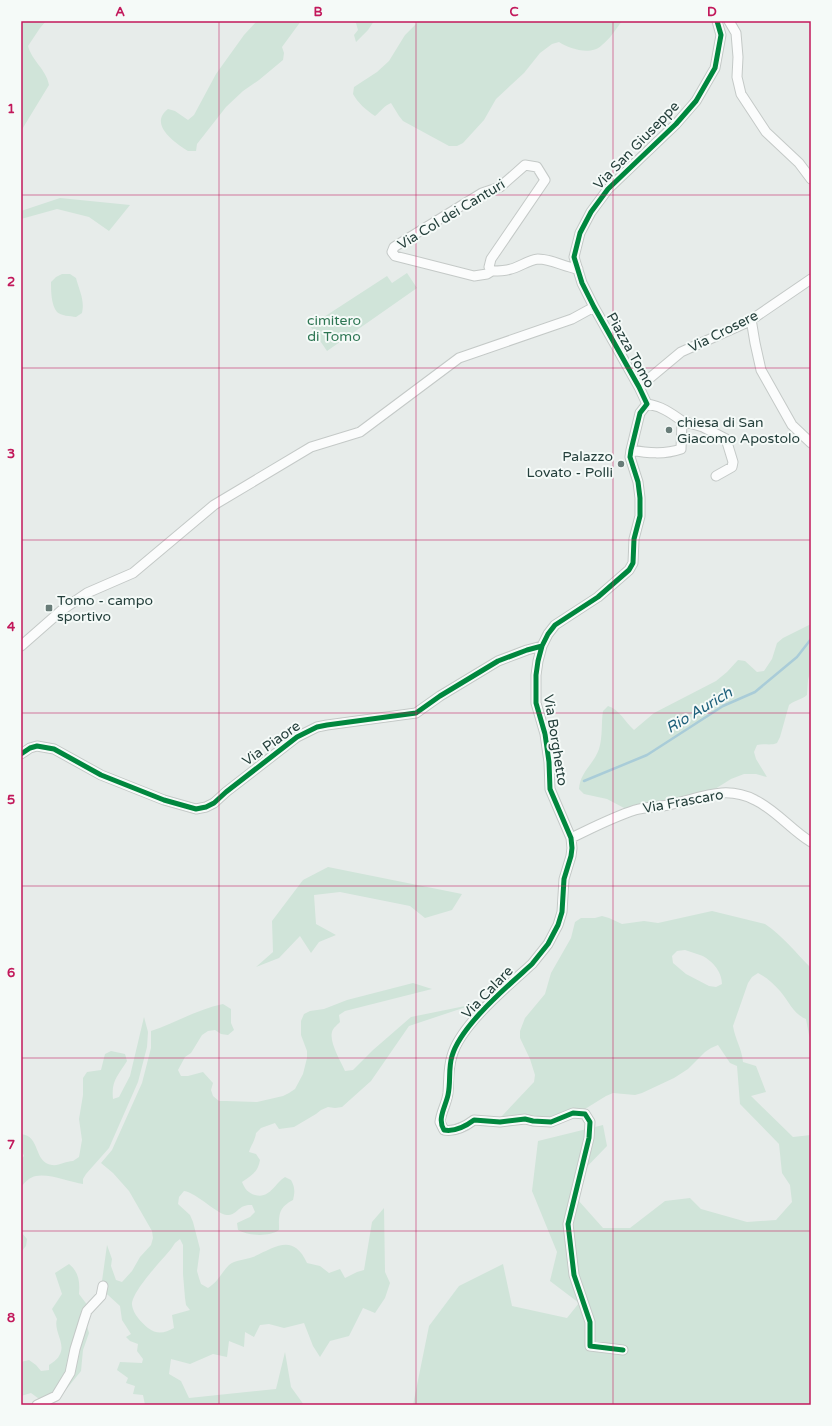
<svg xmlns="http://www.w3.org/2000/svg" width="832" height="1426" font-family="'Varela Round',sans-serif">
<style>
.green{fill:#d0e4d9;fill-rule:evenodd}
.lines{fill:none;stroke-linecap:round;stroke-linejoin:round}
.stream{stroke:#a9ccd8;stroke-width:2.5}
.minor-casing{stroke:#c4c9c7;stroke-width:11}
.minor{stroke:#fbfcfc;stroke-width:9}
.cycleway-casing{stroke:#f5faf8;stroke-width:8}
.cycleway{stroke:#00873e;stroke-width:5}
.grid{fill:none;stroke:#c2185b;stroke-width:1;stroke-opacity:0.55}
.poi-dot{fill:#687c78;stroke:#f5faf8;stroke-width:1.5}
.labels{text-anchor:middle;stroke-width:4;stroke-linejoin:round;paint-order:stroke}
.street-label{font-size:14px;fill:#243f3b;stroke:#f5faf8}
.park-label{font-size:14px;fill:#2e7653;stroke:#f5faf8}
.poi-label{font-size:14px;fill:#243f3b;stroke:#f5faf8;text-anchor:start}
.water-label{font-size:15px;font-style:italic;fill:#1e607b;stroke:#f5faf8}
.neatline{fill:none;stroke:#c2185b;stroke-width:1.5}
.grid-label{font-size:13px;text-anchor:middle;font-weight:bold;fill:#c2185b}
</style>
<rect width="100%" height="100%" fill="#e7ecea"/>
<path class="green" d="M21 21H46L40 28 28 46C32 61 46 69 49 85L21 131Z
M257 21H301L282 47 284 53 283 60 259 80 243 91 226 107 197 144 196 151H188C175 143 148 124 168 109L175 111 188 120 194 115 216 74 244 35Z
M351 21H374L368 30 356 42 354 35 358 30 356 23Z
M419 21H622C616 29 610 39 602 45 591 56 570 49 559 42L552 44 540 53 524 73 496 99 484 120 463 143 457 146H449L403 121 399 116 391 103C384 106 381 111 375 116 366 110 358 103 353 94L354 87 377 72 389 61 405 35Z
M60 198 130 205 109 231 89 217 57 209 21 219V211Z
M407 273 417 288 327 351 310 326 387 276 392 283Z
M62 274H70L76 278C79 290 85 300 82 313L76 317C70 316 61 316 57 312 51 305 51 290 51 282L56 277Z
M811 624V668L808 680 807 695C801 700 795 700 789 705L780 737 777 743C770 746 764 743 757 745L754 752 756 759 767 777 756 774H744L731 779 715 789 626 809 607 799 584 794 579 789C580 772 594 764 599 749 603 736 601 723 603 711L608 706C620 710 625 722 634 730L654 713 716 681 727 672 738 660 745 661 757 672 764 671 772 659 777 643 783 638Z
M328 867 462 894 452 910 425 918 410 906 340 892 314 895 316 924 336 935 319 942 311 953 300 936 279 958 256 967 273 952 272 921 303 880Z
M712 911 765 924C781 934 797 954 811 968V1040L809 1035 806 1019C793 1014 789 1001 780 991 774 984 766 977 758 973L752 977 748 983 733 1026C735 1039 742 1049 743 1062L756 1066 766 1092 751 1096 793 1137 811 1135V1405H413L429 1326 459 1286 503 1264 512 1306 567 1318 579 1303 550 1281 557 1252 532 1191 538 1141 603 1125 607 1146 578 1176V1200L603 1228H630L665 1201 690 1198 701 1209 747 1222 776 1220 792 1202 790 1185 782 1173 779 1144 740 1104 737 1066 730 1063 718 1045 711 1048 705 1052 688 1069 674 1078 642 1093 635 1095 613 1093 606 1096 585 1109H576L551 1122 501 1117 534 1082 535 1075 530 1059 520 1038V1031L525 1018 545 994 551 973 571 938 575 922 581 918H595L602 916 609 918 622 924 644 921 658 923ZM685 950C690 952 695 953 700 955 711 959 722 971 722 984L716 987 709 986 686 974 673 963 672 956 677 951Z
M413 983 432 989 345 1011 339 1015 340 1022C337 1025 333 1028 332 1032 329 1042 341 1062 345 1071L353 1070 373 1050 411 1017 475 1004 409 1026 371 1081 342 1107 335 1108 328 1107 321 1110 316 1114 294 1127 279 1129 275 1123 261 1128 256 1133C255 1141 251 1145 249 1152L256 1154 260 1160C258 1172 252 1175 242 1182 245 1189 248 1193 255 1195 270 1199 274 1184 285 1177L291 1180C295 1187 295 1192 293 1200 278 1208 279 1215 279 1230 269 1237 249 1236 238 1230L237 1223 250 1217 255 1212 252 1205C238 1204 238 1215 227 1215 218 1215 197 1193 184 1191L179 1197 178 1204 190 1215 193 1222 200 1249 197 1271 199 1278 201 1284 208 1288C218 1282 221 1273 229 1265 235 1260 245 1260 253 1257 276 1247 293 1233 307 1263L320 1266 329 1273 340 1269 345 1278 357 1272 364 1270 372 1222 384 1208 385 1272 390 1283 385 1298 375 1313 363 1308 349 1336 330 1341 320 1357 313 1346 304 1323 284 1328 269 1324 260 1325 254 1337 245 1332 244 1347 229 1341 227 1357 213 1354 190 1364 171 1359 169 1374 181 1381 189 1398 276 1389 285 1352 291 1387 304 1405H145L143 1395 133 1394 135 1386 126 1383 128 1378 117 1370 120 1362 142 1363 143 1359 137 1351 138 1344 130 1341 126 1337 131 1334 122 1320 120 1306 108 1295 99 1289 102 1281 107 1245 112 1259 111 1266 116 1280 122 1282 132 1271 140 1257 151 1245 153 1238 152 1231 129 1191 113 1173 101 1163 112 1150 142 1083 151 1048V1031C175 1023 198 1009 223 1004L231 1009V1023L234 1030 228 1035 221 1034 215 1030 208 1031 202 1035 191 1053 185 1057 178 1070 181 1076H188L203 1072 213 1083 211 1090 213 1096 219 1101H226L257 1102 283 1096 289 1093 295 1089 303 1074 307 1058V1051L301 1035V1021L304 1014 310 1011 324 1009 347 1000ZM180 1239 183 1245V1274L185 1298 186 1305 190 1310 172 1315 174 1328C165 1333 157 1335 148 1328 142 1323 133 1314 132 1305 131 1292 162 1260 171 1249L175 1243Z
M144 1017 148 1032 147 1047 138 1082 109 1148 86 1174 83 1179V1184C71 1182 48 1173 36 1176 30 1177 25 1182 21 1187V1159L24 1156 21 1149V1134C41 1136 33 1162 52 1165 59 1166 66 1161 73 1161L79 1157 82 1140 79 1119 83 1095V1078L87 1072 101 1070 105 1054 111 1051 125 1054 127 1061C118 1076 111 1080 113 1099L119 1097 130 1076Z
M21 1232 27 1239 26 1246 21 1252Z
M69 1264C79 1272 80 1282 79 1294L88 1306 85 1319 89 1333 83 1350 81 1371 56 1402 46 1404 31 1393 21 1396V1362L29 1360 36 1365 41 1371 49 1370V1365C52 1363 57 1360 59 1356 67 1344 53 1331 57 1319L52 1309 62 1294 55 1273Z"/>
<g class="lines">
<path class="stream" d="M584 781 647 755 723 706 755 692 797 657 811 639"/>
<g class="minor-casing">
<path id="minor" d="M729 21 736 33 738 57 737 77 741 94 766 132 799 163 811 179
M492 271 487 274 474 276 395 256 392 252 394 247 482 193 500 187 525 165 537 167 545 180 491 259 489 267 492 271C499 271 505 271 511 269 520 267 528 260 538 259 552 259 564 267 578 269
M751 319 755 343 761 370 792 425 811 443
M639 387 681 352 748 322 811 279
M647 404 639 387 594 307 582 283 574 257 580 233 591 212 608 189 676 124 696 101 715 68 721 35 717 21
M682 421 703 427 726 439 733 462 732 467 716 476
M631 450C647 453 664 455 681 449L682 421C671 413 661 406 647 404
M21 646 62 610 87 593 133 573 214 505 311 447 360 432 459 358 572 319 594 307
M21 754 30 748 37 746 54 749 101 775 164 800 196 809 206 807 214 803 226 792 297 737 317 727 327 725 416 713 440 696 498 661 527 650 542 646
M571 838C592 828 613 817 635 810 646 807 658 807 668 805 699 799 724 784 755 800 776 810 791 830 811 842
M623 1350 590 1346V1322L574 1275 568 1224 589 1138 590 1122 585 1114 573 1113 551 1122 533 1121 525 1119 500 1122 474 1120C466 1126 455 1132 444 1130L440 1122C441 1112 447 1103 448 1093 449 1080 448 1068 452 1056 460 1025 509 985 532 964L548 944 558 925 562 912 564 879 571 856 572 848 571 838 550 789 549 762 545 734 536 703V675L538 661 542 646 548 634 555 625 598 597 629 570 633 563 634 539 640 516V498L638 482 630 457 631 450 640 413 647 404
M37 1405 56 1396 70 1373 75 1349 84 1320 87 1311 101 1296 103 1286"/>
</g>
<use href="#minor" class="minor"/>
<g class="cycleway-casing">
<path id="cycleway" d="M21 754 30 748 37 746 54 749 101 775 164 800 196 809 206 807 214 803 226 792 297 737 317 727 327 725 416 713 440 696 498 661 527 650 542 646
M623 1350 590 1346V1322L574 1275 568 1224 589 1138 590 1122 585 1114 573 1113 551 1122 533 1121 525 1119 500 1122 474 1120C466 1126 455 1132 444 1130 437 1119 445 1108 448 1095 451 1082 448 1069 452 1056 461 1025 509 985 532 964L548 944 558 925 562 912 564 879 571 856 572 848 571 838 550 789 549 762 545 734 536 703V675L538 661 542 646 548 634 555 625 598 597 629 570 633 563 634 539 640 516V498L638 482 630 457 631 450 640 413 647 404 639 387 594 307 582 283 574 257 580 233 591 212 608 189 676 124 696 101 715 68 721 35 717 21"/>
</g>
<use href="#cycleway" class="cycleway"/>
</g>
<path class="grid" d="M219 21V1405M416 21V1405M613 21V1405M21 195H811M21 368H811M21 540H811M21 713H811M21 886H811M21 1058H811M21 1231H811"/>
<g class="poi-dot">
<circle cx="669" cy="430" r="4"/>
<circle cx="621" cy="464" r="4"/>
<rect x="45" y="604" width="8" height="8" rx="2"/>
</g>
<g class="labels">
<g class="street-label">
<text transform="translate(636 145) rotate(-46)" y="5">Via San Giuseppe</text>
<text transform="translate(451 214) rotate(-31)" y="5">Via Col dei Canturi</text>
<text transform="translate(723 331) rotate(-27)" y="5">Via Crosere</text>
<text transform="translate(631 350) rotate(61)" y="5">Piazza Tomo</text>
<text transform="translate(556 740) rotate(81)" y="5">Via Borghetto</text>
<text transform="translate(271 743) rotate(-35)" y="5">Via Piaore</text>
<text transform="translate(683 801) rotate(-10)" y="5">Via Frascaro</text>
<text transform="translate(487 992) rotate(-46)" y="5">Via Calare</text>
</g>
<g class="park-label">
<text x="334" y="325">cimitero<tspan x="334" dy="16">di Tomo</tspan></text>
</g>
<g class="poi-label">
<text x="677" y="427">chiesa di San<tspan x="677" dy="16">Giacomo Apostolo</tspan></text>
<text x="613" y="461" text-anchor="end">Palazzo<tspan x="613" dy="16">Lovato - Polli</tspan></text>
<text x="57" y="605">Tomo - campo<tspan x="57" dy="16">sportivo</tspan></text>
</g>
<g class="water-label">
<text transform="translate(699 710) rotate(-31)" y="5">Rio Aurich</text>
</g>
</g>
<rect width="832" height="1426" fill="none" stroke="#f5faf8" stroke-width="44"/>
<rect x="22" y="22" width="788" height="1382" class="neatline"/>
<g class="grid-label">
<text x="120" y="16">A</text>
<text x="318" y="16">B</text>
<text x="514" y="16">C</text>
<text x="712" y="16">D</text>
<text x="11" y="113">1</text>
<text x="11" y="286">2</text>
<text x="11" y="458">3</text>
<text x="11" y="631">4</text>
<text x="11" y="804">5</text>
<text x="11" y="977">6</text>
<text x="11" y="1149">7</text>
<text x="11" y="1322">8</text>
</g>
</svg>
